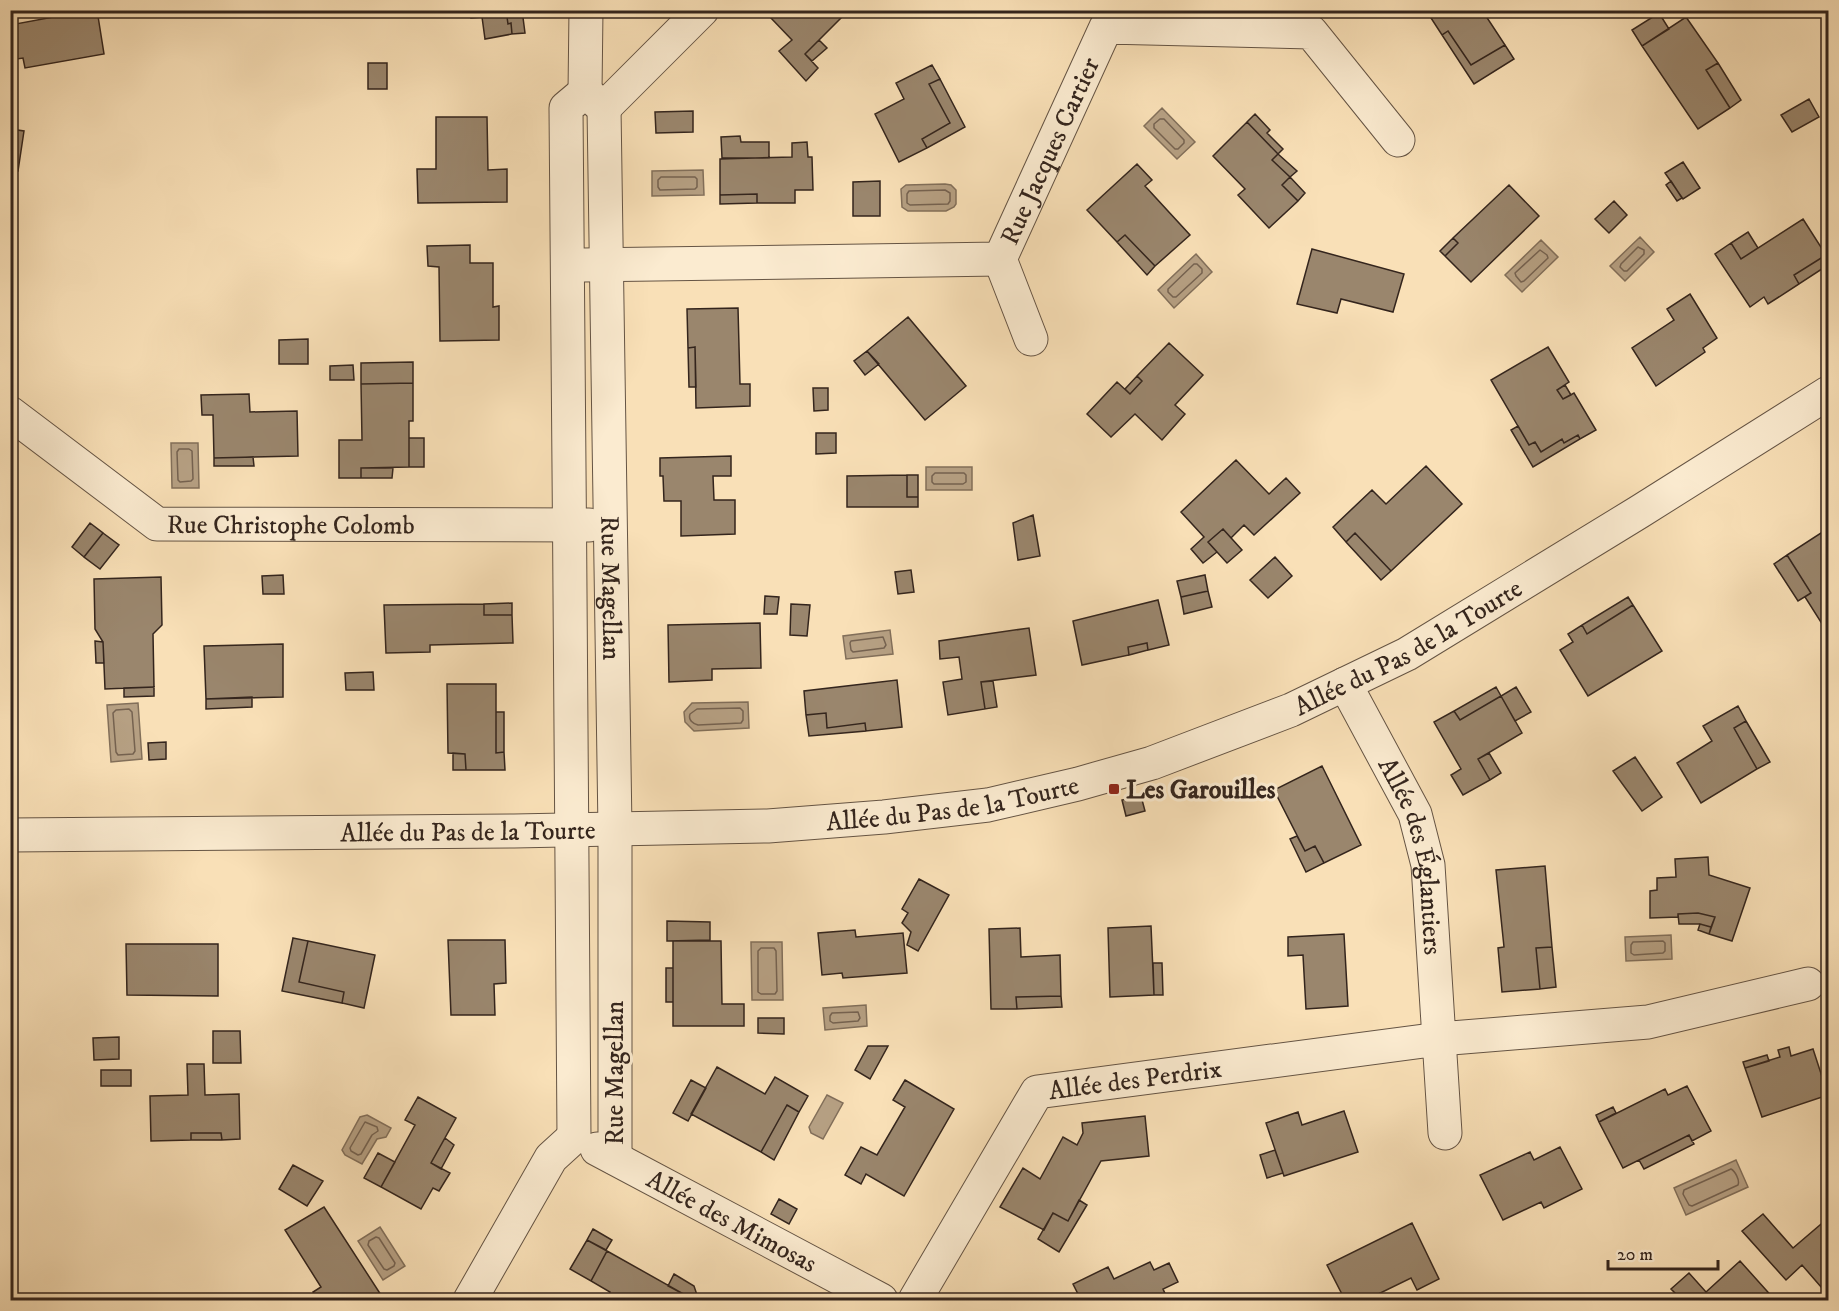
<svg xmlns="http://www.w3.org/2000/svg" width="1839" height="1311" font-family="'IM FELL DW Pica',serif">
<style>
.water{fill:#b6a083;stroke:#826f5a;stroke-width:1.5}
.lines{fill:none;stroke-linecap:round;stroke-linejoin:round}
.shore{stroke:#756250;stroke-width:1.5}
.building{fill:#9a866d;stroke:#34251d;stroke-width:1.5}
.minor-casing{stroke:#655444;stroke-width:35}
.minor{stroke:#fbebd0;stroke-width:33}
.poi-dot{fill:#8f2418;stroke:#fbebd0;stroke-width:2}
.labels{text-anchor:middle;stroke-width:6;stroke-linejoin:round;paint-order:stroke}
.street-label{font-size:26px;fill:#34251d;stroke:#fbebd0}
.poi-label{font-size:26px;font-weight:bold;fill:#34251d;stroke:#fbebd0;text-anchor:start}
</style>
<rect width="100%" height="100%" fill="#f9e0b7"/>
<filter id="stains"><feTurbulence type="fractalNoise" baseFrequency=".00333" numOctaves="4"/><feColorMatrix values="0 0 0 0 .2 0 0 0 0 .09 0 0 0 0 .02 0 0 0 .5 -.17"/></filter>
<radialGradient id="worn" r=".72"><stop offset=".6" stop-color="#630" stop-opacity="0"/><stop offset="1" stop-color="#630" stop-opacity=".3"/></radialGradient>
<path class="water" d="M1162 108 1195 142 1177 159 1144 126Z
M703 170 704 195 652 196V171Z
M945 184 951 185 956 190V204L954 207 946 211H908L902 207 901 189 906 185Z
M1640 237 1654 252 1625 281 1610 266Z
M1541 240 1558 257 1522 292 1505 275Z
M1196 254 1212 272 1174 308 1158 290Z
M171 443H198L199 488H172Z
M926 467H972V490H926Z
M890 630 893 654 846 659 843 636Z
M748 702 749 728 694 731 685 722 684 712 692 703Z
M138 703 142 759 111 762 107 705Z
M1671 935 1672 959 1626 961 1625 937Z
M751 942H782L783 1000H752Z
M866 1005 867 1026 825 1030 823 1008Z
M827 1095 843 1103 823 1139 811 1133 809 1127Z
M367 1115 391 1128 386 1137 377 1139 362 1164 345 1155 342 1150 360 1117Z
M1736 1160 1748 1187 1686 1215 1674 1188Z
M380 1227 405 1266 383 1280 358 1241Z"/>
<g class="lines">
<path class="shore" d="M1160 119H1164L1184 140V143L1178 149H1175L1154 128V124Z
M661 177H695L697 179V187L695 189 660 190 658 187V180Z
M945 190 950 193V201L948 204 910 205 907 203V194L909 191Z
M1638 247 1644 250V254L1627 271H1624L1620 267 1621 264Z
M1540 250 1547 255 1548 258 1524 281 1521 282 1516 276 1515 273Z
M1194 264H1197L1202 269V273L1176 297H1173L1168 292V289Z
M179 449H189L192 451 193 479 191 481 180 482 178 480 177 452Z
M935 473H964L966 475V482L963 484H934L932 482V476Z
M883 637 886 645 884 648 853 652 851 650 850 643 851 641Z
M740 708 743 711V720L741 723 698 725C692 723 688 720 690 714L697 709Z
M129 709 132 712 135 751 133 754 118 755 116 752 113 713 116 710Z
M1663 941 1665 943V951L1663 953 1634 955 1631 953V945L1633 942Z
M761 948H774L776 951 777 991 775 994H761L758 992V951Z
M858 1012 860 1018 858 1021 833 1023 830 1021V1016L832 1013Z
M365 1122 377 1127 378 1131 372 1135 361 1154 358 1155 351 1151 350 1148Z
M1731 1169C1735 1171 1740 1180 1738 1185L1692 1206 1689 1205 1683 1194 1684 1190Z
M376 1237 379 1238 395 1263 394 1266 387 1270 384 1269 368 1245 369 1241Z"/>
</g>
<path class="building" d="M91 10H97L104 54 25 68 23 58 10 60V25Z
M470 10H506L508 24 511 23 512 34 485 39 482 17 471 18Z
M506 10H522L525 33 512 34 511 23 508 24Z
M777 10H849L805 54 818 68 806 81 779 51 792 40 770 17Z
M1434 10H1482L1505 45 1471 65 1448 31 1442 35 1431 18 1437 15Z
M1659 13 1669 29 1642 46 1632 30Z
M1686 17 1718 63 1706 70 1730 108 1698 129 1642 46Z
M1448 31 1471 65 1505 45 1514 59 1474 84 1442 35Z
M819 40 827 48 812 61 805 54Z
M368 63H387V89H368Z
M1718 63 1741 100 1730 108 1706 70Z
M932 65 940 79 929 84 950 123 922 139 927 148 899 162 875 114 904 99 896 83Z
M940 79 965 127 927 148 922 139 950 123 929 84Z
M1809 99 1819 117 1792 132 1781 115Z
M693 111V132L656 133 655 112Z
M1255 114 1270 130 1267 133 1283 149 1278 154 1247 122Z
M436 117H487L488 170 507 169V202L418 203 417 169H436Z
M1247 122 1278 154 1272 160 1290 177 1282 185 1298 201 1269 228 1238 195 1245 189 1213 156Z
M10 129 24 131 18 171 10 170Z
M740 136 741 142H769V158H722L721 137Z
M807 142 808 157H812L813 190H795V203H757V194L720 195V159L792 157V143Z
M1278 154 1297 171 1290 177 1272 160Z
M1683 162 1700 188 1683 199 1665 173Z
M1137 164 1152 180 1145 186 1190 235 1155 266 1125 235 1117 242 1087 210Z
M1290 177 1305 193 1298 201 1282 185Z
M880 181V216H853V182Z
M1671 181 1682 198 1677 201 1666 185Z
M1509 185 1539 216 1471 282 1445 256 1458 243 1453 238Z
M757 194V203L720 204V195Z
M1614 201 1627 215 1609 233 1595 219Z
M1803 219 1826 255 1794 275 1799 284 1768 304 1764 297 1750 307 1715 254 1731 243 1741 259Z
M1748 232 1758 248 1741 259 1731 243Z
M1125 235 1155 266 1147 275 1117 242Z
M1453 238 1458 243 1445 256 1440 251Z
M470 245V263H493V307L499 306V340L440 341 439 267 428 266 427 246Z
M1312 249 1404 274 1393 312 1341 299 1337 313 1297 304Z
M1826 255 1828 259V265L1799 284 1794 275Z
M1690 294 1717 338 1703 348 1705 352 1656 386 1632 348 1674 320 1667 309Z
M738 308 740 384H750V406L696 408 695 347 688 348 687 309Z
M908 317 966 386 925 420 867 351Z
M308 339V364H279V340Z
M1169 343 1203 375 1175 405 1185 414 1162 440 1135 414 1111 437 1087 414 1117 382 1130 394 1142 381 1137 376Z
M695 347 696 387H689L688 348Z
M1548 347 1569 382 1557 390 1563 399 1574 393 1596 430 1580 439 1578 435 1564 443 1562 439 1541 452 1535 442 1529 445 1491 380Z
M867 351 879 364 865 375 854 361Z
M413 362V383L361 384V363Z
M353 365 354 380H330V366Z
M1137 376 1142 381 1130 394 1125 389Z
M413 383V421H409V467L361 468V478H339V440H362L361 384Z
M1565 385 1571 395 1563 399 1557 390Z
M813 388H828V410L814 411Z
M249 394 250 412 297 411 298 456 214 458 213 415H202L201 395Z
M1518 426 1529 445 1535 442 1541 452 1562 439 1564 443 1578 435 1580 439 1533 467 1511 430Z
M816 433H836V453L816 454Z
M409 438H424V467H409Z
M731 456V476H713L714 500H735V534L681 536V501H664L663 476H660V458Z
M253 457 254 466H214V458Z
M1236 460 1269 494 1286 478 1300 493 1254 535 1244 525 1231 538 1223 529 1208 542 1217 552 1203 563 1191 549 1204 537 1181 512Z
M1426 466 1462 504 1391 571 1355 533 1346 542 1333 527 1372 490 1386 504Z
M361 468H393L392 478H361Z
M907 475V497H918V507H847V476Z
M907 475H918V497H907Z
M1033 515 1040 556 1018 560 1013 523Z
M90 523 103 533 84 557 72 547Z
M1223 529 1242 550 1227 563 1208 542Z
M1824 531 1828 537V624L1824 627 1805 597 1811 593 1787 555Z
M103 533 119 545 100 569 84 557Z
M1355 533 1391 571 1381 580 1346 542Z
M1787 555 1811 593 1798 601 1774 564Z
M1275 557 1292 576 1268 598 1250 580Z
M911 570 914 592 898 594 895 572Z
M283 575 284 594H263L262 576Z
M1205 575 1208 591 1181 597 1177 581Z
M161 577 162 625 153 634 154 687 105 689 103 642 95 629 94 579Z
M1208 591 1212 607 1184 614 1181 597Z
M765 596 779 597 777 614H764Z
M1628 597 1633 605 1587 634 1582 625Z
M1158 600 1169 645 1148 650 1147 643 1128 647 1129 655 1082 665 1073 621Z
M512 603V615H484V604Z
M484 604V615H512L513 643 430 645V652L386 653 384 605Z
M791 604 810 605 807 636 790 635Z
M1633 605 1662 651 1588 696 1560 650 1573 642 1568 634 1582 625 1587 634Z
M760 623 761 668 712 669V680L669 682 668 625Z
M1029 628 1036 675 981 682 985 709 948 715 943 682 962 679 959 657 940 659 939 641Z
M95 641 103 642 104 663H96Z
M1147 643 1148 650 1129 655 1128 647Z
M283 644V697L206 699 204 646Z
M373 672 374 690H346L345 673Z
M897 680 902 727 866 731 865 723 827 728 826 713 806 715 804 691Z
M993 681 997 707 985 709 981 682Z
M447 684H496V753L504 752 505 770H466L465 754 448 753Z
M154 687V696L124 697V688Z
M1496 687 1501 696 1460 720 1454 711Z
M1516 687 1531 712 1515 721 1501 696Z
M1501 696 1522 733 1478 759 1490 780 1463 795 1451 775 1461 769 1434 722 1454 711 1460 720Z
M252 697V707L206 709V699Z
M1738 706 1746 721 1734 728 1757 769 1701 803 1677 763 1712 741 1703 726Z
M496 712H504V752L496 753Z
M826 713 827 728 865 723 866 731 809 736 806 715Z
M1746 721 1770 762 1757 769 1734 728Z
M166 742V759L149 760 148 743Z
M453 753 465 754 466 770H453Z
M1489 753 1501 773 1490 780 1478 759Z
M1635 757 1662 797 1642 811 1613 771Z
M1322 766 1361 845 1324 863 1315 846 1305 851 1274 790Z
M1141 796 1145 811 1126 816 1122 800Z
M1297 836 1305 851 1315 846 1324 863 1306 872 1290 839Z
M1708 857 1709 875 1750 888 1732 941 1709 934 1715 917 1698 913 1678 914V917L1650 918V891L1657 890V878L1676 877 1675 859Z
M1545 866 1552 947 1536 948 1540 989 1502 992 1498 948 1504 947 1496 870Z
M919 879 949 895 918 951 907 945 911 932 902 923 908 913 902 909Z
M1698 913 1715 917 1711 927 1700 924H1679L1678 914Z
M667 921 710 922V940L667 941Z
M1700 924 1711 927 1709 934 1698 930Z
M1151 926 1154 995 1110 997 1108 928Z
M1020 928 1021 957 1060 955 1061 996 1016 997 1017 1009H991L989 929Z
M855 930 856 937 903 933 907 973 843 978 842 973 822 975 818 933Z
M1344 934 1348 1006 1306 1009 1303 955 1288 956V937Z
M293 938 308 941 299 982 344 992 342 1003 282 991Z
M448 940H505L506 983 494 984 495 1015H451Z
M308 941 375 955 364 1008 342 1003 344 992 299 982Z
M673 941H721L722 1004H744V1026H673Z
M126 944H218V996L127 995Z
M1552 947 1556 987 1540 989 1536 948Z
M1153 963H1162L1163 995H1154Z
M666 968H673V1002H666Z
M1061 996 1062 1007 1017 1009 1016 997Z
M758 1018H784V1034L758 1033Z
M213 1031H240L241 1063H213Z
M119 1037V1059L94 1060 93 1038Z
M868 1046H888L870 1079 855 1070Z
M1789 1047 1791 1056 1813 1049 1828 1095 1762 1117 1745 1068 1780 1057 1778 1050Z
M1767 1055 1769 1061 1745 1068 1743 1062Z
M187 1064H204L205 1095 239 1094 240 1139 222 1140 221 1133H191V1140L151 1141 150 1096 188 1095Z
M717 1067 765 1094 775 1077 808 1096 799 1112 787 1105 761 1152 691 1114Z
M101 1070H131V1086H101Z
M691 1080 706 1088 688 1121 673 1113Z
M905 1080 954 1109 904 1196 866 1174 861 1184 845 1175 861 1147 877 1155 905 1107 893 1100Z
M1687 1086 1711 1131 1692 1141 1689 1135 1623 1168 1599 1122 1665 1089 1668 1095Z
M418 1097 456 1118 431 1163 450 1173 439 1191 433 1188 421 1209 381 1187 415 1125 405 1120Z
M787 1105 799 1112 774 1160 761 1152Z
M1613 1107 1616 1113 1599 1122 1596 1115Z
M1344 1111 1358 1152 1284 1176 1266 1123 1298 1112 1302 1125Z
M1145 1116 1149 1156 1101 1161 1068 1221 1053 1213 1044 1230 1000 1207 1023 1168 1040 1179 1063 1137 1077 1145 1083 1133 1082 1123Z
M191 1133H221L222 1140H191Z
M1689 1135 1694 1144 1644 1169 1639 1160Z
M445 1138 454 1145 441 1169 431 1163Z
M1560 1147 1582 1189 1544 1208 1541 1202 1503 1220 1480 1175 1530 1152 1534 1160Z
M1275 1150 1283 1173 1267 1178 1260 1155Z
M378 1153 395 1162 381 1187 364 1178Z
M293 1165 323 1181 307 1206 279 1189Z
M779 1199 797 1209 789 1224 771 1214Z
M1079 1200 1087 1205 1059 1252 1038 1239 1053 1213 1068 1221Z
M324 1207 381 1295 371 1300H318L313 1292 321 1287 285 1230Z
M1763 1214 1793 1248 1827 1219 1828 1220V1295L1802 1265 1786 1280 1742 1231Z
M1412 1223 1439 1279 1417 1290 1411 1278 1366 1300H1345L1327 1265Z
M593 1229 612 1240 606 1250 587 1240Z
M587 1240 607 1251 591 1281 570 1269Z
M607 1251 689 1297 688 1300H606L610 1292 591 1281Z
M1740 1261 1775 1300H1682L1671 1289 1689 1273 1706 1292Z
M1150 1262 1154 1270 1169 1263 1178 1282 1163 1289 1168 1300H1081L1073 1284 1108 1267 1114 1279Z
M674 1274 694 1286 698 1298 696 1300H688L689 1297 668 1286Z"/>
<g class="lines">
<g class="minor-casing">
<g id="minor">
<path d="M585 92 586 10"/>
<path id="s1" d="M604 108 615 829V1158"/>
<path d="M604 108 702 10"/>
<path d="M1000 259 1031 339"/>
<path id="s2" d="M583 265 1000 259 1106 27 1311 32 1398 140"/>
<path id="s3" d="M10 413 157 524 589 525"/>
<path id="s4" d="M1345 684 1415 814 1428 865 1439 1039 1648 1022 1808 984"/>
<path id="s5" d="M10 835 514 831 768 826 884 817 988 805 1078 784 1152 763 1291 710 1407 654 1639 512 1828 393"/>
<path d="M574 1137C573 794 568 451 566 108L585 92 604 108"/>
<path id="s6" d="M597 1149 881 1300"/>
<path d="M470 1300 551 1158 574 1137"/>
<path id="s7" d="M915 1300 1037 1092 1439 1039 1445 1133"/>
</g>
</g>
<use href="#minor" class="minor"/>
</g>
<rect class="poi-dot" x="1108" y="783" width="12" height="12" rx="3"/>
<g class="labels">
<g class="street-label">
<text dy="9" stroke="none"><textPath href="#s2" startOffset="536">Rue Jacques Cartier</textPath></text>
<text dy="9" stroke="none"><textPath href="#s3" startOffset="318">Rue Christophe Colomb</textPath></text>
<text dy="9" stroke="none"><textPath href="#s1" startOffset="480">Rue Magellan</textPath></text>
<text dy="9" stroke="none"><textPath href="#s5" startOffset="1430">Allée du Pas de la Tourte</textPath></text>
<text dy="9" stroke="none"><textPath href="#s5" startOffset="944">Allée du Pas de la Tourte</textPath></text>
<text dy="9" stroke="none"><textPath href="#s5" startOffset="458">Allée du Pas de la Tourte</textPath></text>
<text dy="9" stroke="none"><textPath href="#s4" startOffset="188">Allée des Églantiers</textPath></text>
<text transform="translate(614 1073) rotate(-90)" y="9">Rue Magellan</text>
<text dy="9" stroke="none"><textPath href="#s7" startOffset="340">Allée des Perdrix</textPath></text>
<text dy="9" stroke="none"><textPath href="#s6" startOffset="153">Allée des Mimosas</textPath></text>
</g>
<g class="poi-label">
<text x="1126" y="798">Les Garouilles</text>
</g>
</g>
<rect width="1839" height="1311" fill="none" stroke="#f9e0b7" stroke-width="36"/>
<rect x="12" y="12" width="1815" height="1287" fill="none" stroke="#34251d" stroke-width="3"/>
<rect x="18" y="18" width="1803" height="1275" fill="none" stroke="#34251d" stroke-width="1.5"/>
<path d="M1608 1260v9h110v-9" fill="none" stroke="#34251d" stroke-width="3"/>
<text x="1617" y="1260" font-size="18" fill="#34251d" stroke="#fbebd0" stroke-width="4.5" paint-order="stroke">20 m</text>
<rect width="100%" height="100%" filter="url(#stains)"/>
<rect width="100%" height="100%" fill="url(#worn)"/>
</svg>
